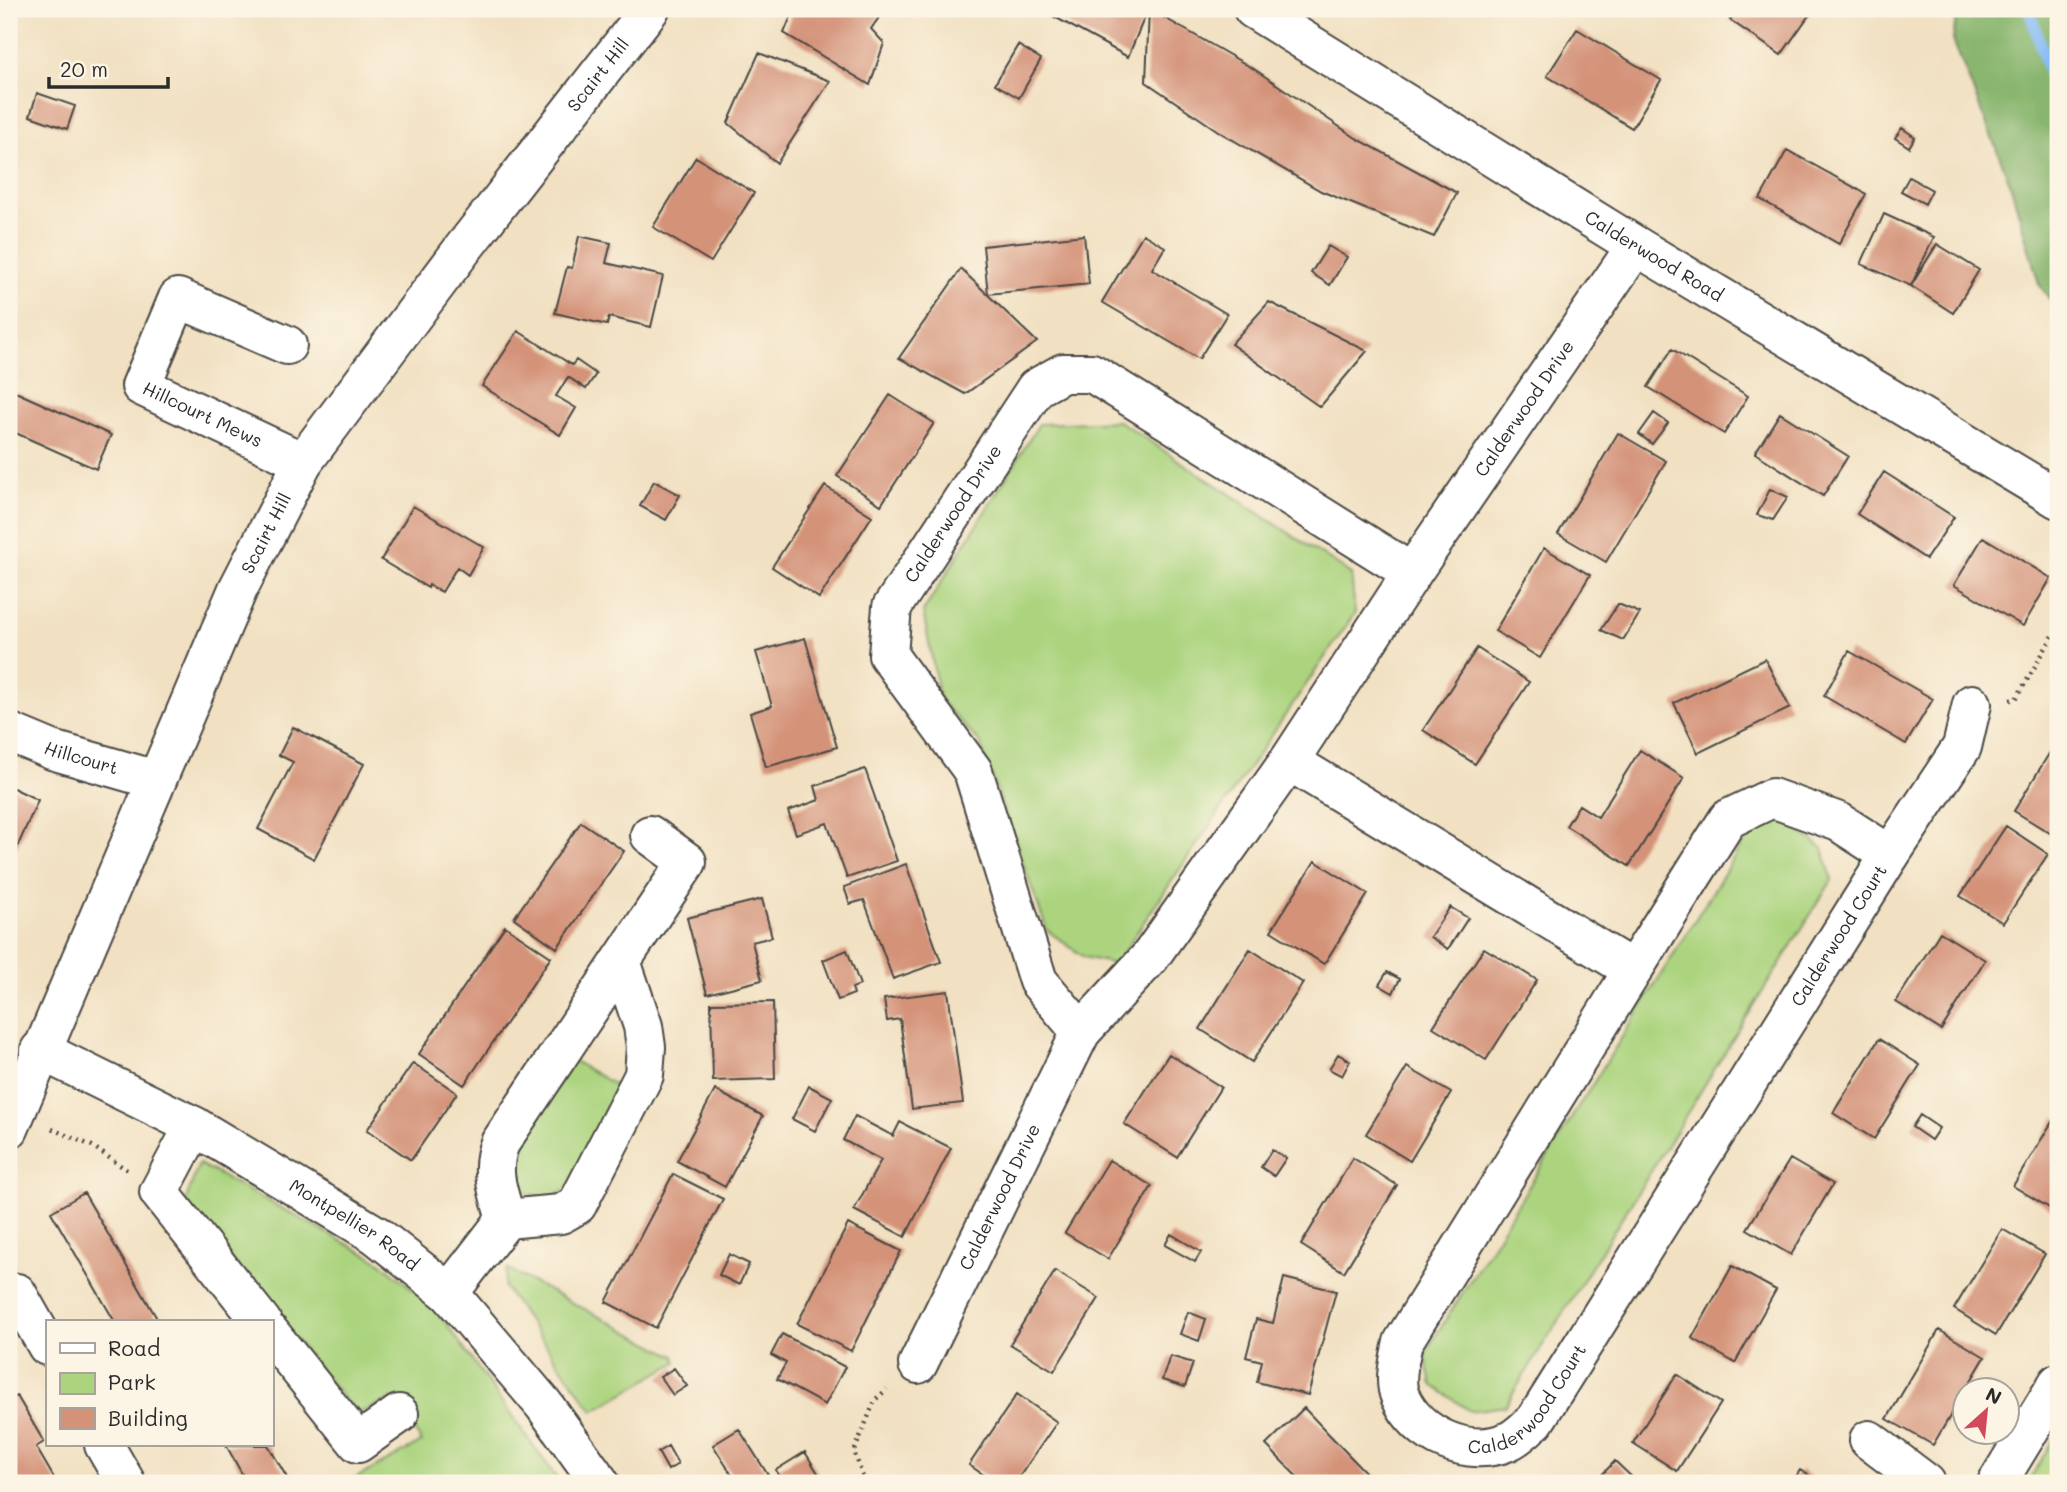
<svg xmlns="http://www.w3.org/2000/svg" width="2067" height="1492" font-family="Mali,sans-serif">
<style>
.green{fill:#acd47f;stroke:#6c8055;stroke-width:2}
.forest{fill:#89b66e;stroke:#5a704c;stroke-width:2}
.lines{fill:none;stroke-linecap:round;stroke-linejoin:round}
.stream{stroke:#86bcf5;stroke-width:12}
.building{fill:#d49379}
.minor-casing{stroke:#494642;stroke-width:42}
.path{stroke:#494642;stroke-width:4.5;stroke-dasharray:2 5;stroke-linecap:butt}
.minor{stroke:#fff;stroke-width:38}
.labels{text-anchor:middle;stroke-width:7;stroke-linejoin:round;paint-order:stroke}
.street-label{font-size:18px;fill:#2b2b2b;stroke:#fcf5e5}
</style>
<rect width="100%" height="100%" fill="#fcf5e5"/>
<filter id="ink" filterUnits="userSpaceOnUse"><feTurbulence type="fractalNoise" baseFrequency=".0143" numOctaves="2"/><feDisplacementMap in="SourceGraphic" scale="14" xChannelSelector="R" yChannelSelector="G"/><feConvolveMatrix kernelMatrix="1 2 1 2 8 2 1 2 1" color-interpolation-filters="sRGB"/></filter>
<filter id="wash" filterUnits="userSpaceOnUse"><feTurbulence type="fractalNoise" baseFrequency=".00686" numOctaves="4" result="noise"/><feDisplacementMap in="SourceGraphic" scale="28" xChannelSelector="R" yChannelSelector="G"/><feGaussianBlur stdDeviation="1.57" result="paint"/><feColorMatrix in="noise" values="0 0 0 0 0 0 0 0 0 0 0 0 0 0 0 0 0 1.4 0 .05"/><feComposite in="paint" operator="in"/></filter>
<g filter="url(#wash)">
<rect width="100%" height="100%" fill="#f1e0c1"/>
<path class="green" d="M1119 421 1351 574 1355 613 1115 964 1084 957 1047 930 980 743 940 700 923 612 1039 424Z
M1775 814 1823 848 1832 880 1505 1406 1470 1411 1432 1385 1425 1353 1748 835Z
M572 1060 618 1087 567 1190 546 1199 522 1191 510 1179 512 1162Z
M199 1164 379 1261 435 1308 560 1483H360L356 1478 422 1442 393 1399 356 1414 185 1202Z
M507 1269 675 1356 677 1362 593 1411 504 1287Z
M2058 1430V1483H2028Z"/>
<path class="forest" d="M1957 9H2058V311L2039 284 2010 183 1953 40Z"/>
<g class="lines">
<path class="stream" d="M2029 9 2058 101"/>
</g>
<g id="blocks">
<path class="building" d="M794 9H885L871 29 884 43 870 85 784 33Z
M1040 9H1148L1128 57Z
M1149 9 1254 69 1356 138 1457 193 1434 237 1321 191 1221 133 1146 82Z
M1738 9H1809L1812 11 1781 55 1730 20Z
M1577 29 1661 80 1632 128 1547 76Z
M1018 45 1041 59 1019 98 995 84Z
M759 53 830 81 777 163 728 123Z
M37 93 75 106 67 129 30 116Z
M1902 128 1915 137 1909 147 1895 138Z
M1787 150 1866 194 1839 244 1760 199Z
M696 157 754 193 711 262 653 227Z
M1909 177 1932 190 1925 204 1901 191Z
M1884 214 1934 237 1911 286 1861 264Z
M1143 234 1165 247 1152 269 1227 314 1199 359 1102 302Z
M1084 235 1089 284 988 294 983 246Z
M579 236 611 243 606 263 663 276 651 327 609 317 607 325 555 313 567 267 572 268Z
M1937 244 1979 270 1953 313 1911 286Z
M1328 246 1347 257 1330 285 1311 273Z
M961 269 1037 342 965 394 899 358Z
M1269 302 1367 351 1320 407 1231 344Z
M518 331 572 365 576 360 596 374 586 389 568 377 556 396 576 408 560 435 482 386Z
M1672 349 1748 396 1724 434 1648 387Z
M9 389 111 435 96 469 9 430Z
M890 395 934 423 881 505 837 476Z
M1654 413 1668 423 1652 444 1639 434Z
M1780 413 1848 456 1823 496 1755 453Z
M1618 433 1666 461 1606 562 1558 534Z
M1884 472 1954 517 1926 559 1857 514Z
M654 481 680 495 666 520 640 506Z
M825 486 872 516 819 598 772 567Z
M1770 489 1788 497 1773 520 1757 515Z
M413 506 484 547 468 575 457 567 442 592 429 585 428 588 381 560Z
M1983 537 2051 578 2023 626 1954 585Z
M1544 548 1590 575 1540 658 1495 631Z
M1618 604 1640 613 1623 640 1601 630Z
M805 638 837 747 766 767 750 713 772 706 756 652Z
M1477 648 1529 682 1475 764 1423 730Z
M1849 651 1933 699 1906 744 1824 696Z
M1765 659 1790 708 1698 753 1674 703Z
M293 727 364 764 314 859 258 829 293 762 279 755Z
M2058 739V838L2014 811Z
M1640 750 1684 778 1629 866 1566 826 1579 805 1598 817Z
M865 769 897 861 847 878 827 823 796 834 788 811 819 800 815 786Z
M9 786 38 800 9 866Z
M581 822 624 851 557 948 514 918Z
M2006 826 2048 854 2003 923 1960 896Z
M1315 861 1368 894 1324 964 1271 931Z
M906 864 941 962 893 979 864 900 850 904 844 887Z
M762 899 772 937 752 942 762 980 707 994 687 918Z
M1450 907 1468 918 1448 949 1430 937Z
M505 926 551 957 464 1085 419 1054Z
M1940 932 1985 960 1941 1030 1896 1002Z
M1484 948 1537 980 1486 1060 1433 1027Z
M1250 949 1303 983 1252 1062 1200 1029Z
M847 950 860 985 852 988 854 994 838 1000 823 960Z
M1387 972 1400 979 1393 993 1379 985Z
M948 991 963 1103 912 1109 900 1019 887 1021 884 999Z
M773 1002 775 1079 713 1081 711 1003Z
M1879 1039 1920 1065 1874 1139 1833 1113Z
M1169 1054 1221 1087 1177 1157 1124 1124Z
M1338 1054 1350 1061 1342 1076 1329 1069Z
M413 1063 457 1093 411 1160 367 1130Z
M1407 1067 1451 1093 1410 1161 1366 1134Z
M809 1086 832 1098 815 1131 792 1119Z
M715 1090 763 1116 725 1187 677 1161Z
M1920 1115 1939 1128 1931 1140 1912 1127Z
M855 1116 893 1136 900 1122 951 1148 905 1237 854 1210 881 1160 843 1140Z
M2055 1117 2058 1119V1213L2013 1186Z
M1272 1150 1286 1158 1274 1176 1261 1167Z
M1353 1158 1397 1185 1344 1272 1301 1245Z
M1790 1159 1833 1184 1791 1255 1747 1229Z
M1109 1160 1152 1186 1108 1259 1065 1233Z
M673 1174 723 1199 656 1328 606 1302Z
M84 1193 108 1234 159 1322H115L51 1212Z
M848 1224 901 1251 851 1351 797 1324Z
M2002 1229 2045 1254 1996 1335 1954 1309Z
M1171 1234 1201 1252 1195 1262 1165 1245Z
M729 1254 749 1264 739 1285 719 1275Z
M1732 1266 1776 1290 1735 1363 1692 1338Z
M1055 1271 1099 1298 1054 1371 1010 1344Z
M1284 1278 1336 1291 1308 1395 1257 1382 1262 1361 1246 1357 1256 1319 1273 1323Z
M1188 1312 1206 1319 1199 1341 1180 1334Z
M1939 1330 1985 1357 1933 1445 1887 1419Z
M782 1334 845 1367 825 1405 777 1379 786 1363 771 1355Z
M1170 1356 1193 1363 1185 1387 1162 1380Z
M674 1368 687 1386 673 1395 660 1377Z
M1677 1374 1721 1403 1677 1471 1633 1443Z
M1017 1394 1057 1422 1015 1483H996L969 1465Z
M17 1396 44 1442 36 1447 57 1483H11L9 1479V1400Z
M1304 1408 1344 1450 1376 1483H1303L1266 1445Z
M739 1429 773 1483H737L713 1445Z
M226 1445H268L290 1483H247Z
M668 1446 678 1464 668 1470 658 1452Z
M805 1452 824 1483H784L776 1470Z
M1615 1461 1638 1483H1598L1596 1481Z
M1800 1470 1822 1483H1792Z"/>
</g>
</g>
<g filter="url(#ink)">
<use href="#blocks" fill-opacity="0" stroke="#494642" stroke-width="2"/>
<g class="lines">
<g class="minor-casing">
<g id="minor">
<path id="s1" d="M1253 9 1636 246 2058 499"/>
<path id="s2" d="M287 345 178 298 141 386 303 462"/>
<path id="s3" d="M9 732 52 750 156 780"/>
<path d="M1289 761 1633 970 1728 819 1772 798 1839 822 1890 855"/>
<path d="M621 961 643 1026 646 1047 644 1075 577 1205 561 1214 506 1219C498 1192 489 1170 500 1143L687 862 650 835"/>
<path id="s4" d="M1633 970 1403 1342C1400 1358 1393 1380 1400 1396 1417 1436 1469 1459 1509 1441 1518 1437 1527 1427 1535 1421L1890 855 1962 747 1972 704"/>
<path id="s5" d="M1081 1032 1038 981 973 771 888 655 892 607 1036 388 1063 373H1092L1412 573"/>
<path id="s6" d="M40 1050 194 1126 376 1235 449 1293 544 1405 600 1483"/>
<path d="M194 1126 159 1192 262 1322"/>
<path id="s7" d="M9 1129 238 589 303 462 465 246 650 9"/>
<path d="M17 1293 47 1346"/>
<path d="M449 1293 506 1219"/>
<path d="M271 1334 358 1443 399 1414"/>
<path id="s8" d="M918 1364 1081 1032 1150 957 1289 761 1412 573 1636 246"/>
<path d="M1869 1440 1926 1483"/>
<path d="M104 1445 126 1483"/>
<path d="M1997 1483 2058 1383"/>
</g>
</g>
<path class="path" d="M2010 700 2016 699 2058 627
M52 1129 92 1146 127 1170
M865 1483 854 1452 875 1400 887 1389"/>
<use href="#minor" class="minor"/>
</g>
</g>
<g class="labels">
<g class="street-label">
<text dy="6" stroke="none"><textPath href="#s7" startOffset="1216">Scairt Hill</textPath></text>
<text dy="6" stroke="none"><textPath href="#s1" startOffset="471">Calderwood Road</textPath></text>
<text dy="6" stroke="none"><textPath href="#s8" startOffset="1136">Calderwood Drive</textPath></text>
<text dy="6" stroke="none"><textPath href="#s2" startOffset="282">Hillcourt Mews</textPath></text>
<text dy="6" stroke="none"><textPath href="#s5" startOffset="590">Calderwood Drive</textPath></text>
<text dy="6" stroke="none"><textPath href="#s7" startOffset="649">Scairt Hill</textPath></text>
<text dy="6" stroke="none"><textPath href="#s3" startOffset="77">Hillcourt</textPath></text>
<text dy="6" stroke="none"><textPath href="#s4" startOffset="1228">Calderwood Court</textPath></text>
<text dy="6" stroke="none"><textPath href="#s8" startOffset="186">Calderwood Drive</textPath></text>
<text dy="6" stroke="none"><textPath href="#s6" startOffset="360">Montpellier Road</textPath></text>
<text dy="6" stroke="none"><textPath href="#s4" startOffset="662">Calderwood Court</textPath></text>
</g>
</g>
<rect width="2067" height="1492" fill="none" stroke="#fcf5e5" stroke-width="35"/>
<rect x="46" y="1320" width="228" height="126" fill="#fcf5e5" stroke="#a8a49b" stroke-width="2"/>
<rect x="60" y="1343" width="35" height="10" fill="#ffffff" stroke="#a8a49b" stroke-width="2"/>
<text x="108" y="1356" font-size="21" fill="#2b2b2b">Road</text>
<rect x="60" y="1373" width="35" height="21" fill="#acd47f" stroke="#a8a49b" stroke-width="2"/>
<text x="108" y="1390" font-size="21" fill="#2b2b2b">Park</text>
<rect x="60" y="1408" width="35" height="21" fill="#d49379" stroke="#a8a49b" stroke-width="2"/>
<text x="108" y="1426" font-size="21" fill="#2b2b2b">Building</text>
<g transform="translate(1986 1411) rotate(27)"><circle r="33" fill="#fcf5e5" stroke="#a8a49b" stroke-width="2"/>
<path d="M0-5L12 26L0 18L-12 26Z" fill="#d1495b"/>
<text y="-10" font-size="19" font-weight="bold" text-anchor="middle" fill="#2b2b2b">N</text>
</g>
<path d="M49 77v10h119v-10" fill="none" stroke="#2b2b2b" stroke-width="3.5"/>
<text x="60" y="77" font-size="21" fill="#2b2b2b" stroke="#fcf5e5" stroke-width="5" paint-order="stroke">20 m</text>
</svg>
